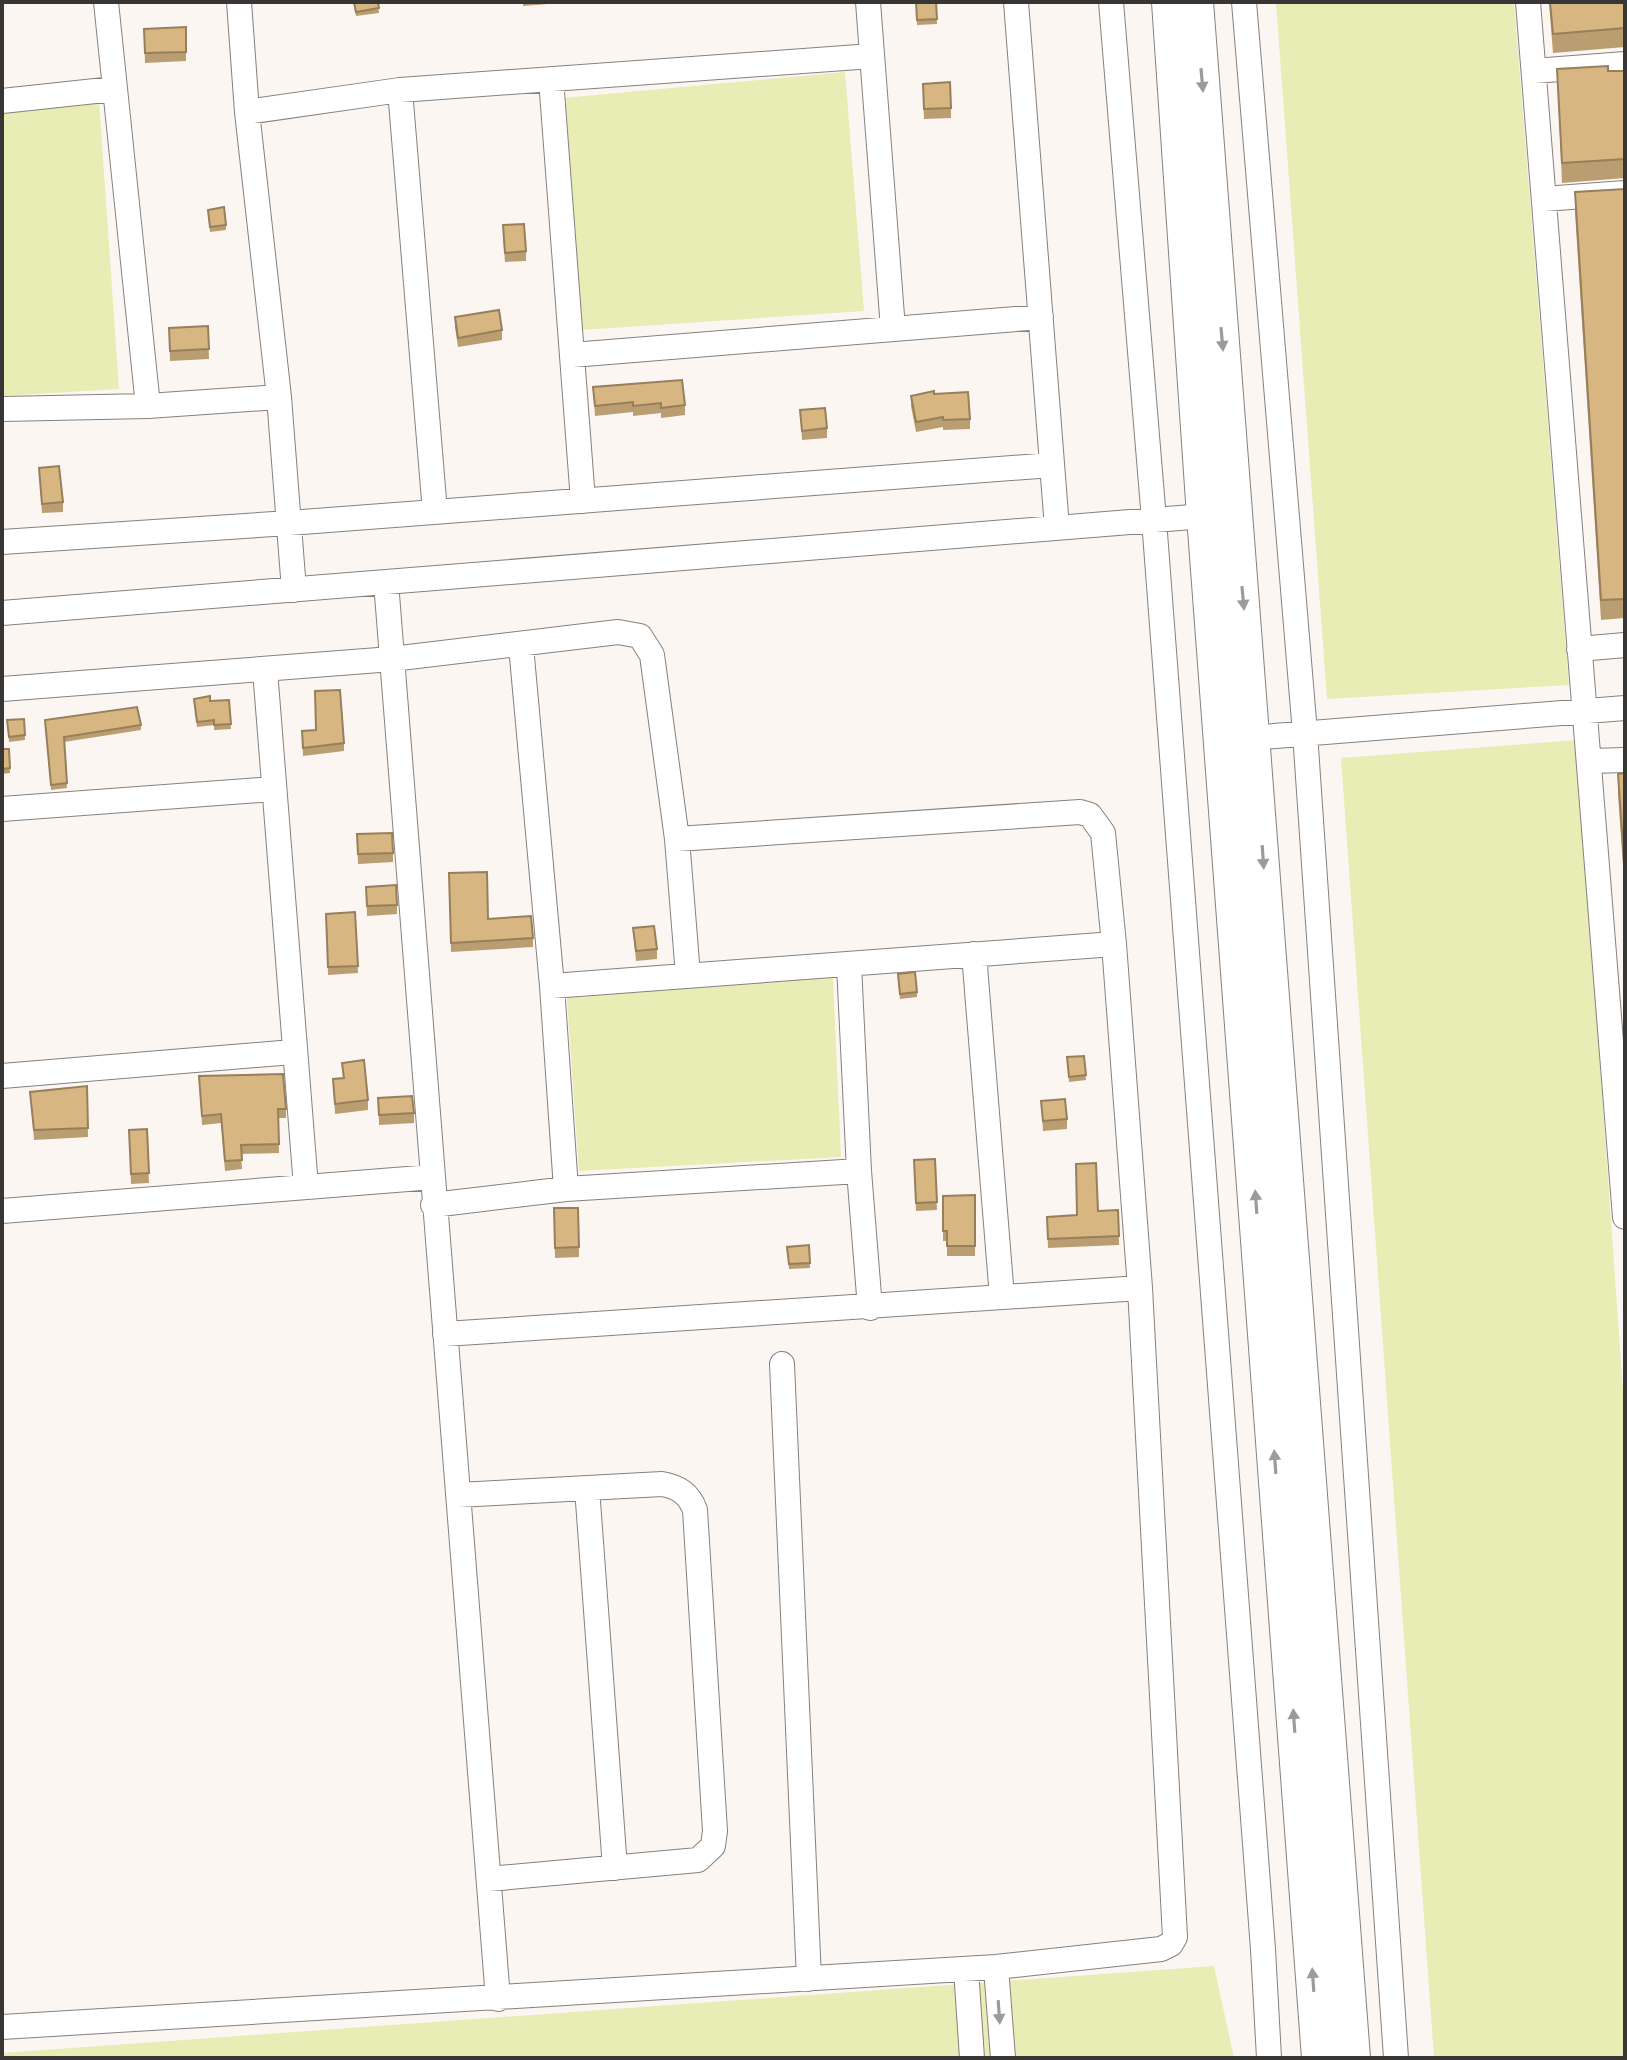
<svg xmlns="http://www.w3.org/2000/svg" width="1627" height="2060" font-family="'Alegreya Sans',sans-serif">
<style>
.green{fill:#e8ecb5}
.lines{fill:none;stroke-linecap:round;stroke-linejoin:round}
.street-casing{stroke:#86807d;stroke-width:26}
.secondary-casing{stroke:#86807d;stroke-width:36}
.street{stroke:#fff;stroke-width:24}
.secondary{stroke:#fff;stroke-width:34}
.wall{fill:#ba9d70}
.building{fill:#d8b682;stroke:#977f5b;stroke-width:2}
.oneway{fill:#9c9a9a}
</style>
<rect width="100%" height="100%" fill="#fcf6f3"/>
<path class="green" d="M1276 2H1514L1569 685 1327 699Z
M845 72 864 311 582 330 563 98Z
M99 100 119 389 2 396V113Z
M1577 740 1625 1419V2058H1434L1341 758Z
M833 977 841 1157 579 1171 567 998Z
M1214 1966 1234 2058H2V2053Z"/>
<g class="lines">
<g class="street-casing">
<path id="street" d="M106 2 148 406
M239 2 247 112 279 397 294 590
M868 2 893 329
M1016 2 1057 528
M1111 2 1154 520 1263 1949 1269 2058
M1244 2 1305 733 1396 2058
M1528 2 1625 1217
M1534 71 1625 64
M551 79 583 501
M400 90 435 512
M2 101 114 89
M247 112 400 90 872 56
M1544 199 1625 193
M572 355 1041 317
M2 409 148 406 279 397
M2 542 289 523 1052 465
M386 582 498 1999
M2 613 1204 516
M521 646 552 986 566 1189
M1579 649 1625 645
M265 670 306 1187
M2 689 392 659 618 632 640 636 652 655 677 839 688 975
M1237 739 1625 708
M1590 761 1625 760
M2 809 274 789
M974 954 1002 1297
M849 965 859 1171 870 1308
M552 986 1114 944
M2 1076 293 1052
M433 1205 566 1189 859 1171
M2 1211 433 1177
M445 1334 1140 1288
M782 1364 809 1979
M587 1488 615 1868
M458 1495 662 1484C679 1487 689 1494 695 1510L715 1831 713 1846 698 1860 489 1879
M996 1967 1003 2058
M966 1969 972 2058
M2 2027 996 1967 1161 1949 1171 1944 1175 1937 1140 1288 1114 944 1103 833 1090 815 1080 812 677 839"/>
</g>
<g class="secondary-casing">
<path id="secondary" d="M1169 2 1204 516 1319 2058
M1196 2 1353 2058"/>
</g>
<use href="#street" class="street"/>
<use href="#secondary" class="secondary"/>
</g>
<path class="wall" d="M353 2H378L379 13 356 16Z
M523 2H548V4L523 6Z
M916 2H936L937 24 917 25Z
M1549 2H1625V47L1553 53Z
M186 27V61L145 63 144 29Z
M1557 69 1608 71H1625V178L1562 183Z
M923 94 951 108V118L924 119Z
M1625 189V618L1601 620 1575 212V192Z
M208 214 226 225V230L210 232Z
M503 235 526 251V261L505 262Z
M455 317 502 330V340L458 347 455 327Z
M208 326 209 359 170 361 169 328Z
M593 387 685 405V415L661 418V413L633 416V412L595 416Z
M934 394 970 419V429L943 430V427L916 432 911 406V396Z
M800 410 827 428V438L802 440Z
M39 468 63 502V512L42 513Z
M194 699 210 701 229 700 231 729 214 730V725L197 727Z
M24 719 25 740 9 742 7 720Z
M45 720 141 725V730L64 742 67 788 51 790Z
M302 731 344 743V751L303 756Z
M2 749H9L10 773 2 774Z
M1625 773V896L1618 793V774Z
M357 834 393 853V862L358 864Z
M449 873 488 919 533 938V947L451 952Z
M366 887 397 905V914L367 916Z
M355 912 358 973 328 975 326 914Z
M633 928 657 949V959L636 961Z
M898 979 917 992V997L900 999Z
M1084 1056 1086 1080 1069 1082 1067 1057Z
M342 1063 368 1100V1110L335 1114 333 1079 343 1078Z
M199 1076 286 1109V1118H278L279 1153 241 1154 242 1169 225 1171 221 1123 202 1125Z
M87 1086 88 1137 34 1140 30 1092Z
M378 1098 414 1113V1123L379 1125Z
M1041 1101 1067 1119V1129L1043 1131Z
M147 1129 149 1183 131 1184 129 1130Z
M935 1159 937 1210 916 1211 914 1160Z
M975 1195V1256H947V1241H943V1196Z
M554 1208H578L579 1257 555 1258Z
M1118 1210 1119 1245 1048 1248 1047 1217 1077 1215 1098 1211Z
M809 1245 810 1268 789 1269 787 1247Z"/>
<path class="building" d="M354 2H378L379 8 356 12Z
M916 2H936L937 19 917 20Z
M1550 2H1625V28L1553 34Z
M186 27V52L145 53 144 29Z
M1608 66V71H1625V159L1562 163 1557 69Z
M950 82 951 108 924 109 923 84Z
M1625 189V599L1601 600 1575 192Z
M224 207 226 225 210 227 208 210Z
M524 224 526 251 505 253 503 225Z
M499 310 502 330 458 338 455 317Z
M208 326 209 349 170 351 169 328Z
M682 380 685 405 661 408V403L633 406V402L595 406 593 387Z
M934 391V394L968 392 970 419 943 420V417L916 422 911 396Z
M825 408 827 428 802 431 800 410Z
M59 466 63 502 42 504 39 468Z
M340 690 344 743 303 748 302 731 316 730 315 691Z
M210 696V701L229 700 231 724 214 725V720L197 722 194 699Z
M137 707 141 725 64 737 67 783 51 785 45 720Z
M24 719 25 735 9 737 7 720Z
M2 749H9L10 768 2 769Z
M1625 773V876L1618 774Z
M392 833 393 853 358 854 357 834Z
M487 872 488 919 531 916 533 938 451 943 449 873Z
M396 885 397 905 367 906 366 887Z
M355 912 358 966 328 967 326 914Z
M654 926 657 949 636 951 633 928Z
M915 972 917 992 900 994 898 974Z
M1084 1056 1086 1075 1069 1077 1067 1057Z
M364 1060 368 1100 335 1104 333 1079 344 1078 342 1063Z
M283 1074 286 1109H278L279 1144 241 1145 242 1160 225 1161 221 1114 202 1116 199 1076Z
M87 1086 88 1128 34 1130 30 1092Z
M412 1096 414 1113 379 1115 378 1098Z
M1065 1099 1067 1119 1043 1121 1041 1101Z
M147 1129 149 1173 131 1174 129 1130Z
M935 1159 937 1202 916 1203 914 1160Z
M1096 1163 1098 1211 1118 1210 1119 1236 1048 1239 1047 1217 1077 1215 1076 1164Z
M975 1195V1246H947V1231H943V1196Z
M554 1208H578L579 1247 555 1248Z
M809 1245 810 1263 789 1264 787 1247Z"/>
<defs><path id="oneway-solid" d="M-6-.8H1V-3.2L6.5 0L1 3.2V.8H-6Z" transform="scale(2)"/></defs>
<g class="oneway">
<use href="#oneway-solid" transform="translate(1202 80) rotate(85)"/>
<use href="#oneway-solid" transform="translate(1222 339) rotate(85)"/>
<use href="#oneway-solid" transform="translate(1243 598) rotate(85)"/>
<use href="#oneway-solid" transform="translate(1263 857) rotate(86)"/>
<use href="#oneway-solid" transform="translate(1256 1202) rotate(-94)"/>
<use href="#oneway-solid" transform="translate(1275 1462) rotate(-94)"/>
<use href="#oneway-solid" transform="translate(1294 1721) rotate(-94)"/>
<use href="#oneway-solid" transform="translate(1313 1980) rotate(-94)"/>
<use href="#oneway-solid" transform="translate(999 2012) rotate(86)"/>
</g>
<rect width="1627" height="2060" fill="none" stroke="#383635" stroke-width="8"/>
</svg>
